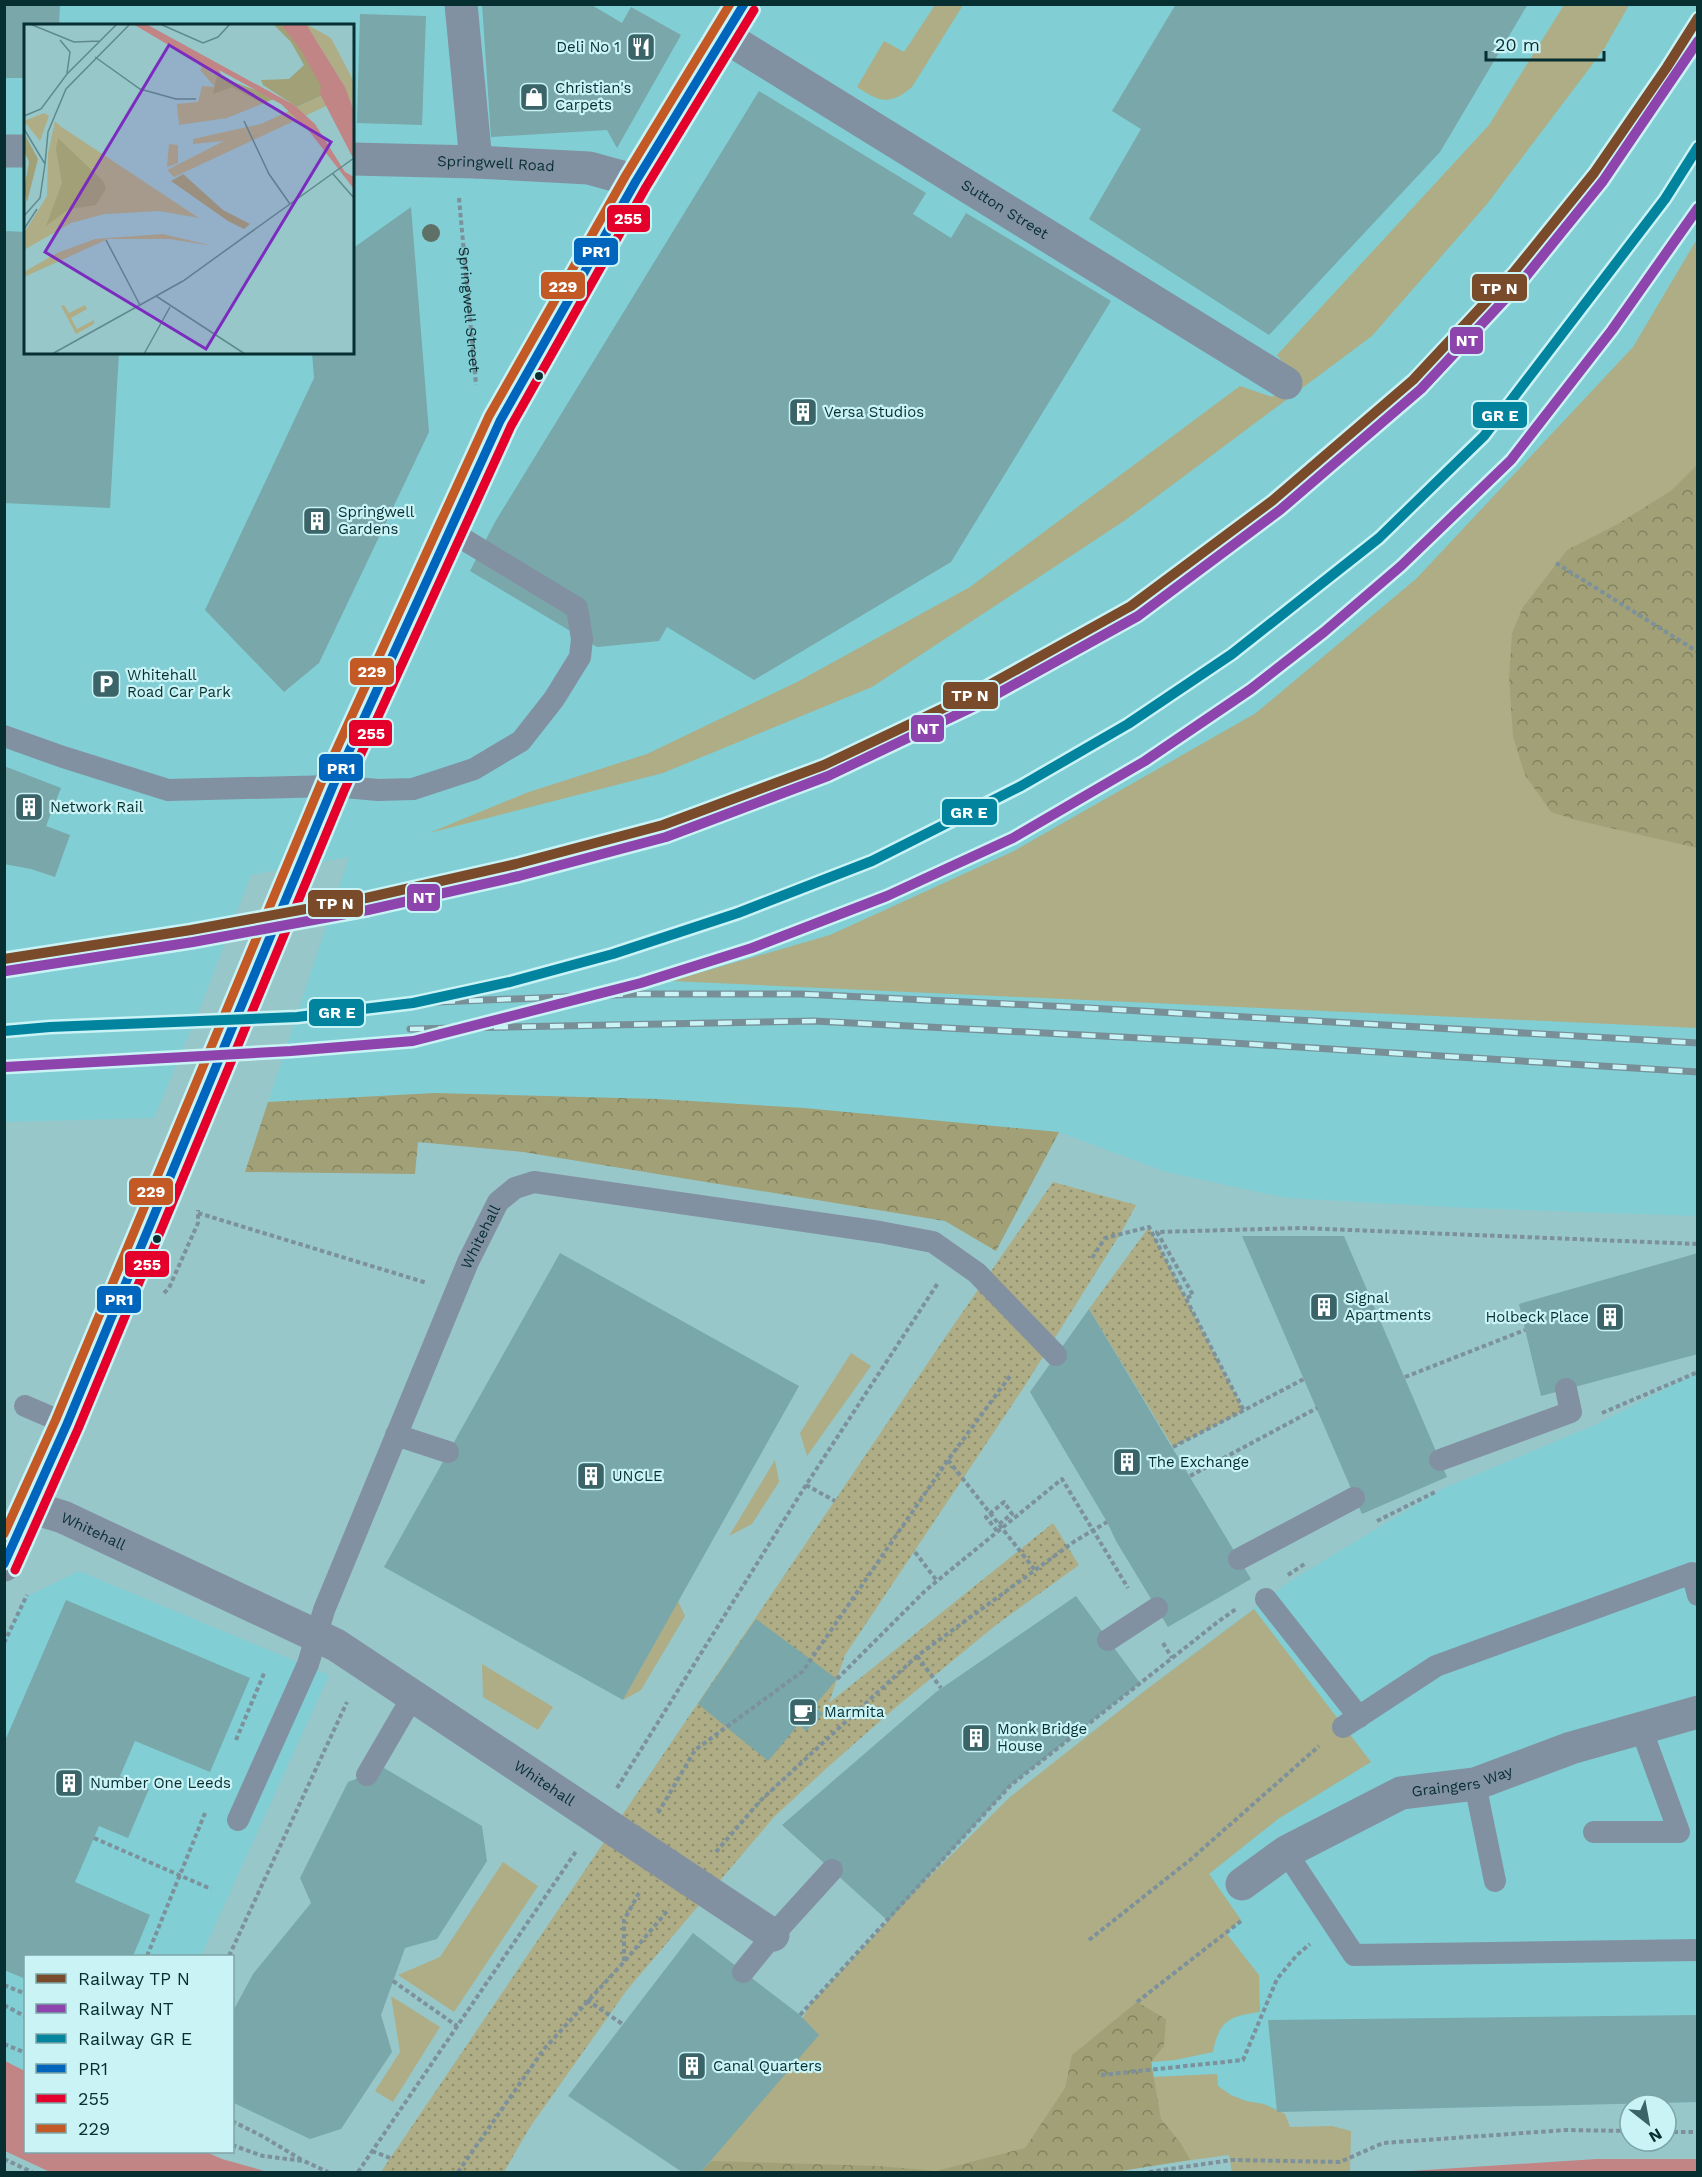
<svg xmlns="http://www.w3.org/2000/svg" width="1702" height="2177" font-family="'Work Sans',sans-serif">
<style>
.built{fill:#81ced4;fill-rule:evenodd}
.grass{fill:#aead85}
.forest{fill:url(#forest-crowns)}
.park{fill:url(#park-dots)}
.water{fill:#c18586}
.building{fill:#79a7aa}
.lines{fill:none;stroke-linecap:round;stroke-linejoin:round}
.path{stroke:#7c919b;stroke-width:4;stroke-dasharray:4.5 3;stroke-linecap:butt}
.service{stroke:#8291a1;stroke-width:22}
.minor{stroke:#8291a1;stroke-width:33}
.tertiary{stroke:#8291a1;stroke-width:33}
.rail-casing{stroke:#788f98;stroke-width:7}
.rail{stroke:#caf3f6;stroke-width:4.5;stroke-dasharray:14;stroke-linecap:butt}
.path-bridge{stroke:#7c919b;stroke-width:4;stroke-dasharray:4.5 3;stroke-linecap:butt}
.bus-1-casing{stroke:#caf3f6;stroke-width:14}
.bus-2-casing{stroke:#caf3f6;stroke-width:14}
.bus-3-casing{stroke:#caf3f6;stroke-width:14}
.bus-1{stroke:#0065bd;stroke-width:9}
.bus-2{stroke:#e4002b;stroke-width:9}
.bus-3{stroke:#c35a25;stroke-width:9}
.rail-1-casing{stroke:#caf3f6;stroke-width:15}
.rail-2-casing{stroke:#caf3f6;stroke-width:15}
.rail-3-casing{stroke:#caf3f6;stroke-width:15}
.rail-1{stroke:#7a4b2a;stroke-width:10}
.rail-2{stroke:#8e44ad;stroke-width:10}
.rail-3{stroke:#02849f;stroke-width:10}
.tree{fill:#5f7067}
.bus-dot{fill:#072f32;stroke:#caf3f6;stroke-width:2}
.labels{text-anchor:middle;stroke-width:4.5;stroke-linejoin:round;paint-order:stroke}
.poi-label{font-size:15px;fill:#072f32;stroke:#caf3f6;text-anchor:start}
.street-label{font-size:15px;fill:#072f32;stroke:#caf3f6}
.inset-road{fill:none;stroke:#5e8a8d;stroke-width:1.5}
.view{fill:#7b2cbf;fill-opacity:0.15;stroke:#7b2cbf;stroke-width:3}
.inset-edge{fill:none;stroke:#072f32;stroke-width:3}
.line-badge{stroke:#caf3f6;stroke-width:2}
.badge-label{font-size:16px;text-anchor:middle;font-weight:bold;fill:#fff}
</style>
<defs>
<pattern id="forest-crowns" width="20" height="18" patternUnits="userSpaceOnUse" patternTransform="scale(1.5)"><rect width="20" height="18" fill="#a1a076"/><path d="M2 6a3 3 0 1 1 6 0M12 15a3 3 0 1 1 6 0" fill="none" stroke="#818361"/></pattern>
<pattern id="park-dots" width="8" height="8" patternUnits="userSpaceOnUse" patternTransform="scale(1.5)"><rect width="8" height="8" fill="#aead85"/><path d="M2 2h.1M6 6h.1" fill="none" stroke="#8c8d6d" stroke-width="1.8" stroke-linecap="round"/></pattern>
</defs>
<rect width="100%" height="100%" fill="#98c7ca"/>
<path class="built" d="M5 5H1564L1496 114 1576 5H1697V1216L1468 1208 1286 1198 1166 1172 1059 1132 435 1093 268 1102 349 857 251 875 202 1003 154 1118 5 1122ZM26 26H352V352H26ZM635 758 437 831 526 793Z
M1697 1373V2102L1277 2112 799 2025 809 2006 921 1885 1010 1797 1147 1689 1292 1580 1444 1488 1597 1424Z
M79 1571 329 1675 201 1956H26L25 2071 5 2061 4 1640 24 1598Z"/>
<path class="grass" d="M935 5H963L912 87C890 106 879 102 857 87L884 41 904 52Z
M1564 5H1629L1604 49 1487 204 1372 336 1124 521 872 687 663 773 429 833 526 793 647 754 797 682 970 587 1240 386 1272 397 1294 376 1277 355 1489 125Z
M1697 239V1028L671 981 830 935 1014 851 1256 713 1417 578 1633 347Z
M851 1353 871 1366 807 1456 800 1433Z
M775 1460 779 1482 752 1524 729 1536Z
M678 1601 685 1616 641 1690 623 1700Z
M1254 1609 1371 1762 1278 1819 1209 1874 1241 1920 1226 1933 1259 1975 1260 2012C1230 2016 1219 2020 1213 2052L1175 2060 1152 2062V2077L1217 2074 1218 2086 1231 2095 1246 2101 1264 2104 1285 2114 1290 2127 1332 2126 1351 2131 1350 2172H1232L1229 2155 1101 2172H701L711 2161 799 2025 809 2006 921 1885 1010 1797 1147 1689Z
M482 1664 553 1707 538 1730 483 1697Z
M503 1862 538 1886 454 2012 398 1975 440 1957Z
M391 1996 440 2027 393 2102 375 2091 400 2052Z"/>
<path class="forest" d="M1697 465V848L1576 820 1551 812 1525 775 1513 737 1509 678 1512 633 1523 607 1567 550 1618 524 1672 490Z
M435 1093 658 1099 804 1108 1059 1132 996 1251 945 1221 523 1152 418 1142 415 1174 245 1172 268 1102Z
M1137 2002 1166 2019 1164 2046 1151 2062 1161 2119 1180 2142 1190 2160 1115 2172H701L711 2161 879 2166 936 2171 1025 2148 1065 2088 1072 2055Z"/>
<path class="park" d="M1053 1182 1136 1205 1122 1231 1024 1387 845 1655 829 1703 1053 1523 1079 1565 996 1625 895 1708 829 1766 774 1817 627 1990 530 2127 504 2172H381L946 1336Z
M1149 1227 1244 1411 1173 1447 1089 1309Z"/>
<path class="water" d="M5 2061 25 2071 26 2152H206L222 2159 268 2172H50L5 2151Z
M1596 2159H1697V2172H1395Z"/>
<path class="building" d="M4 4H60L59 26H26V78H4Z
M482 4H590L622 23 631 7 681 35 617 148 607 130 491 137Z
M1176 4H1528L1440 152 1269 335 1089 219 1141 129 1112 111Z
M360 14 426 16 422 125 357 123Z
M759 91 926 193 913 214 951 238 966 213 1111 301 951 562 754 680 667 627 659 641 597 647 470 571 495 522Z
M411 207 429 432 319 663 284 692 205 610 314 378 312 352H352V249Z
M4 231 26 232V352H119L110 508 4 503Z
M4 766 61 788 46 826 70 835 55 877 31 869 4 864Z
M1242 1236H1344L1447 1477 1362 1514Z
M560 1253 799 1386 623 1700 384 1567Z
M1698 1253V1354L1541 1396 1519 1304Z
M1089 1309 1251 1579 1168 1627 1116 1541 1107 1522 1030 1392Z
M1076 1596 1140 1683 1011 1785 888 1921 782 1825 936 1692Z
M66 1600 250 1678 210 1772 135 1741 120 1776 149 1789 128 1838 99 1826 75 1882 150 1915 133 1956H26V1979L4 1970V1743Z
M756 1619 837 1679 814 1706 823 1714 806 1731 799 1724 768 1761 698 1704Z
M384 1768 482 1826 487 1861 437 1939 405 1948 381 2015 392 2052 341 2129 310 2139 232 2102V2013L253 1974 311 1903 300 1878 348 1782Z
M693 1933 800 2015 819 2035 701 2172H682L568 2096Z
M1698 2015V2102L1277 2112 1268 2020Z"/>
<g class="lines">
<g class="path">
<path id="s1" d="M459 198 476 385"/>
<path d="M1556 563 1698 652"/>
<path d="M198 1213 427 1283"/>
<path d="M1092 1258 1105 1238 1149 1227 1244 1411"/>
<path d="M164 1293 169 1288 198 1223V1210"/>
<path d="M1187 1298 1193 1295 1157 1232 1301 1228 1698 1244"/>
<path d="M1405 1377 1525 1330"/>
<path d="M1602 1413 1698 1372"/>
<path d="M1173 1447 1304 1379"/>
<path d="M1190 1476 1317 1408"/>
<path d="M806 1485 835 1501"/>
<path d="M1377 1521 1435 1492"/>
<path d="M997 1531 986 1517 1004 1502 1012 1514 999 1524"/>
<path d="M915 1552 937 1581"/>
<path d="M1288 1575 1306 1563"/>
<path d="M4 1643 27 1595"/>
<path d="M1163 1643 1172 1658"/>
<path d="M917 1656 941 1688"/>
<path d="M837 1679 926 1590 1062 1479 1128 1588"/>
<path d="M236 1740 265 1671"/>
<path d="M617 1788 806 1485 938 1283"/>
<path d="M658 1813 695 1750 803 1671 948 1460 1010 1376"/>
<path d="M94 1838 211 1889"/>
<path d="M716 1852 761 1800 917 1656 1075 1541 1107 1522"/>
<path d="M1089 1940 1190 1860 1319 1746"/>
<path d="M147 1956 205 1813"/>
<path d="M229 1956 347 1702"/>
<path d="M624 1961V1920L640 1891"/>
<path d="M393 1981 457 2026"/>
<path d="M4 1985 26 1994"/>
<path d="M587 2000 624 2025"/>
<path d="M1137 2002 1241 1921"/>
<path d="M4 2005 26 2017"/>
<path d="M800 2015 1011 1785 1219 1621 1236 1609"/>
<path d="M4 2044 26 2053"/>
<path d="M1101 2075 1243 2060 1277 1979 1297 1955 1310 1944"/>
<path d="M232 2121 262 2136 302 2160"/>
<path d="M1666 2132H1698"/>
<path d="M232 2145 263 2156 304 2161 328 2172"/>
<path d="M372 2151 390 2158"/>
<path d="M4 2159 32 2172"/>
<path d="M358 2172 577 1850"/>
<path d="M458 2172 544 2049 624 1962 669 1909"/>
<path d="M1149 2172 1232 2160 1340 2162 1383 2143 1566 2130 1630 2131"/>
</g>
<g class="service">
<path d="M4 736 63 757 168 790 333 786 378 790 413 789 474 769 521 741 554 699 580 657 582 639 577 608 450 531"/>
<path d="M25 1406 67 1424"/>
<path d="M396 1435 448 1452"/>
<path d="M1440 1460 1571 1412 1566 1389"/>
<path d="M1239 1559 1354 1498"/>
<path d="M1266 1599 1359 1717"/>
<path d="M1108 1640 1157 1608"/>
<path d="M1343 1727 1436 1666 1692 1573 1698 1595"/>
<path d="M367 1775 413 1696"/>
<path d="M1475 1784 1495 1881"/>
<path id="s2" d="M238 1820 308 1664 324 1610 468 1262 498 1202 515 1188 534 1182 880 1232 933 1242 977 1273 1056 1355"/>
<path d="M1594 1832H1679L1641 1728"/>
<path d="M1286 1852 1354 1955 1698 1950"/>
<path d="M743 1972 773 1935 832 1870"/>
</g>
<g class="minor">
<path d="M461 4 476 162"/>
<path id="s3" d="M724 36 1286 383"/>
<path d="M4 151H26"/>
<path id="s4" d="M352 159 476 162 589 168 636 181"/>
<path id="s5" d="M30 1507 63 1517 336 1645 773 1935"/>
<path id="s6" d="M1242 1884 1286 1852 1401 1793 1475 1784 1571 1748 1698 1712"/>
</g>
<path class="tertiary" d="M4 1565 67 1424 333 786 500 421 636 181 744 4"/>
<g class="rail-casing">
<path id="rail" d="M413 1003 637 994H801L1071 1007 1698 1043
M410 1029 814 1021 1216 1042 1698 1072"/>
</g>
<use href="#rail" class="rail"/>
<path class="path-bridge" d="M948 1460 1035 1570"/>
<g class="bus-1-casing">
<path id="bus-1" d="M4 1564 67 1424 333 786 500 421 636 181 744 4"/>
</g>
<g class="bus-2-casing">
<path id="bus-2" d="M15 1570 78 1429 344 791 511 426 646 187 754 10"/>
</g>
<g class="bus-3-casing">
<path id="bus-3" d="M4 1534 56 1419 322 781 489 416 626 175 730 4"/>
</g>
<use href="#bus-1" class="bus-1"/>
<use href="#bus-2" class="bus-2"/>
<use href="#bus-3" class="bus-3"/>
<g class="rail-1-casing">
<path id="rail-1" d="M4 959 191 930 366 898 516 864 663 825 824 765 971 695 1131 606 1272 501 1413 380 1514 272 1594 173 1667 67 1698 18"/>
</g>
<g class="rail-2-casing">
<path id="rail-2" d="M6 971 193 942 368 910 519 876 666 837 828 776 977 705 1138 616 1280 510 1421 389 1523 280 1603 181 1698 41
M5 1067 291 1051 413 1041 641 983 752 948 887 896 1013 838 1145 761 1251 689 1324 632 1401 566 1511 460 1612 330 1698 208"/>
</g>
<g class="rail-3-casing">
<path id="rail-3" d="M4 1031 50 1027 297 1017 413 1003 510 982 613 954 738 913 872 861 1021 786 1128 724 1232 654 1379 538 1484 436 1665 199 1698 147"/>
</g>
<use href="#rail-1" class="rail-1"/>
<use href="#rail-2" class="rail-2"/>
<use href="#rail-3" class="rail-3"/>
</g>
<circle class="tree" cx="431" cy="233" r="9"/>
<defs>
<g id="restaurant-square" transform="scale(1.5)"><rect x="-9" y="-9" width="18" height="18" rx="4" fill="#3a6467" stroke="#caf3f6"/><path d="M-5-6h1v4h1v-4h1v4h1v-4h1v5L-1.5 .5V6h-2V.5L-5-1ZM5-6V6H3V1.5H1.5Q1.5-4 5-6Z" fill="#fff"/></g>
<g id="shop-square" transform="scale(1.5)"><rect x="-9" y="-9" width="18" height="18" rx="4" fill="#3a6467" stroke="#caf3f6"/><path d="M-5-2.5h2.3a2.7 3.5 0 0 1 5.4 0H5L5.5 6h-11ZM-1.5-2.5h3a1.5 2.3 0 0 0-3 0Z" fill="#fff"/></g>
<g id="building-square" transform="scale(1.5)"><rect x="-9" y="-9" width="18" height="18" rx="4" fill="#3a6467" stroke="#caf3f6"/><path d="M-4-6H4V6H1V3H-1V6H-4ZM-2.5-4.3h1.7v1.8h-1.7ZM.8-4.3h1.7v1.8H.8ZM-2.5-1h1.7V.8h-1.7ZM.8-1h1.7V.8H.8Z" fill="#fff"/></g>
<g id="parking-square" transform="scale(1.5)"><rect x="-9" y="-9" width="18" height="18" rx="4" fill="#3a6467" stroke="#caf3f6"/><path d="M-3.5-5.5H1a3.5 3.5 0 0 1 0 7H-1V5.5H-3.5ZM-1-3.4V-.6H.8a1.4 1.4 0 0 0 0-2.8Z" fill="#fff"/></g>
<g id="cafe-square" transform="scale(1.5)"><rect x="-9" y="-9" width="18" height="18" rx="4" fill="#3a6467" stroke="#caf3f6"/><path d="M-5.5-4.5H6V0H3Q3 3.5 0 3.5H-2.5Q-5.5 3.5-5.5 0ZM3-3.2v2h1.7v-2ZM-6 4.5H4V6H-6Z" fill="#fff"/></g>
</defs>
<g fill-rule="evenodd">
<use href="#restaurant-square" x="641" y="47"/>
<use href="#shop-square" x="534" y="97"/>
<use href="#building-square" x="803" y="412"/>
<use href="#building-square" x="317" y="521"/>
<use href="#parking-square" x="106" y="684"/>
<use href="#building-square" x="29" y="807"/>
<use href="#building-square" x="1324" y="1307"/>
<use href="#building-square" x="1610" y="1317"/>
<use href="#building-square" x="1127" y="1462"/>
<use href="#building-square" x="591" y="1476"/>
<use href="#cafe-square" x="803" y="1712"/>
<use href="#building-square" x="976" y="1738"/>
<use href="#building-square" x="69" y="1783"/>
<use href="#building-square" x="692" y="2066"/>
</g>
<g class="bus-dot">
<circle cx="539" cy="376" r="5"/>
<circle cx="157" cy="1239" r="5"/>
</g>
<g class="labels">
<g class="poi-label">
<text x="620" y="52" text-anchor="end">Deli No 1</text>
<text x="555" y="93">Christian's<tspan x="555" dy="17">Carpets</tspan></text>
<text x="824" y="417">Versa Studios</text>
<text x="338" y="517">Springwell<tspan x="338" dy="17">Gardens</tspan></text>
<text x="127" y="680">Whitehall<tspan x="127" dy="17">Road Car Park</tspan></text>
<text x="50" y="812">Network Rail</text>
<text x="1345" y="1303">Signal<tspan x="1345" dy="17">Apartments</tspan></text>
<text x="1589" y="1322" text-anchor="end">Holbeck Place</text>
<text x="1148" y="1467">The Exchange</text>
<text x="612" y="1481">UNCLE</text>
<text x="824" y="1717">Marmita</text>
<text x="997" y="1734">Monk Bridge<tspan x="997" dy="17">House</tspan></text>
<text x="90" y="1788">Number One Leeds</text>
<text x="713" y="2071">Canal Quarters</text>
</g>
<g class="street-label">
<text dy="5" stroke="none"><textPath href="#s4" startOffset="144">Springwell Road</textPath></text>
<text dy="5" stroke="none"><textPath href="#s3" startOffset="330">Sutton Street</textPath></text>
<text dy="5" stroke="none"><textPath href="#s1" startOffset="112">Springwell Street</textPath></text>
<text dy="5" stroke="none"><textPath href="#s2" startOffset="632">Whitehall</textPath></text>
<text dy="5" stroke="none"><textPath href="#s5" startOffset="68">Whitehall</textPath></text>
<text dy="5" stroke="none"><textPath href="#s6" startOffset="246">Graingers Way</textPath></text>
<text dy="5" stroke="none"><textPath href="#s5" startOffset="586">Whitehall</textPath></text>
</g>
</g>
<g transform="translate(24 24)">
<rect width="330" height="330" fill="#98c7ca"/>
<path d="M282 0 307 14 330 58V87L321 63ZM179 41 189 50 250 75 203 94 155 101 153 80 174 78 178 62 191 63 176 46ZM20 89 25 92 16 117 0 97ZM31 97 36 102 175 194 135 187 81 190 47 199 0 226V209L23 172 24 129ZM139 210 189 222 146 215H84L0 253V248L33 229 71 215ZM40 281 45 289 61 281 63 285 47 294 53 305 70 296V300L52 310 37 282Z" fill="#aead85"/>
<path d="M249 0H258L274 18 296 53 299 71 273 83 239 61 237 56 265 55 280 41 267 18ZM193 52 237 68 250 75 238 79 208 63 189 70ZM0 109 14 135 3 178 0 166 5 138 0 127ZM34 114 79 157 82 165 72 181 45 185 22 202 38 159 32 125ZM159 150 199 186 226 200 220 205 204 197 147 157Z" fill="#a1a076"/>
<path d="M325 59 330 69 150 153 143 146 200 117 169 120V115L237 100ZM145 120 154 121V139L143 143Z" fill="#aead85"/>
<path d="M109 0H122L270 81 291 100 321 148 330 153V165L285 107 257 80 195 46 198 52 190 48ZM257 0H282L321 63 330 87V136L296 70 297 62 277 26Z" fill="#c18586"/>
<path class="inset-road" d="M6 0 50 18 76 17M136 0 179 19 194 13 206 0M36 16 46 28 43 49M71 33 116 65 152 75H172M0 92 17 85 43 50 93 0M220 97 245 150 266 180M0 105 21 140 16 174 0 192M21 140 24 108 42 65 106 0M309 150 330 174M0 205 13 185M82 216 116 281M132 272 221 330M28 330 159 257 330 134M120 330 146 283"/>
<path class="view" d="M145 21 307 118 182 325 21 228Z"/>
<rect width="330" height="330" class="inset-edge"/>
</g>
<g class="line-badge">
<rect x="606" y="204" width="45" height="29" rx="6" fill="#e4002b"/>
<rect x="573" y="237" width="46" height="29" rx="6" fill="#0065bd"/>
<rect x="540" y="271" width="46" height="29" rx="6" fill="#c35a25"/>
<rect x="1471" y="273" width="57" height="29" rx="6" fill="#7a4b2a"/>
<rect x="1449" y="326" width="35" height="29" rx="6" fill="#8e44ad"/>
<rect x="1472" y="401" width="56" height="28" rx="6" fill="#02849f"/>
<rect x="349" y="657" width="46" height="29" rx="6" fill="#c35a25"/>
<rect x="942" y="681" width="57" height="29" rx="6" fill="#7a4b2a"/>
<rect x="910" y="714" width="35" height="29" rx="6" fill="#8e44ad"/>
<rect x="348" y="719" width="45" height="28" rx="6" fill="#e4002b"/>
<rect x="318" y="753" width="46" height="29" rx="6" fill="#0065bd"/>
<rect x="941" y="798" width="57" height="28" rx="6" fill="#02849f"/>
<rect x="406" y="883" width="35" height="29" rx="6" fill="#8e44ad"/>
<rect x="307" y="889" width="57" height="29" rx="6" fill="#7a4b2a"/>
<rect x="308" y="998" width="57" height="29" rx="6" fill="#02849f"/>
<rect x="128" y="1177" width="46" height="29" rx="6" fill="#c35a25"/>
<rect x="124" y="1250" width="46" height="28" rx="6" fill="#e4002b"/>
<rect x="96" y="1285" width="46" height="29" rx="6" fill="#0065bd"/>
</g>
<g class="badge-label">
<text x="628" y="224">255</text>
<text x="596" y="257">PR1</text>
<text x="563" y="292">229</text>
<text x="1499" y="294">TP N</text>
<text x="1467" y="346">NT</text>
<text x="1500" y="421">GR E</text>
<text x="372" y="677">229</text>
<text x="970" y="701">TP N</text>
<text x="928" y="734">NT</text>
<text x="371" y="739">255</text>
<text x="341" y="774">PR1</text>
<text x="969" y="818">GR E</text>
<text x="424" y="903">NT</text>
<text x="335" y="909">TP N</text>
<text x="337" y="1018">GR E</text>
<text x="151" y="1197">229</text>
<text x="147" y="1270">255</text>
<text x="119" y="1305">PR1</text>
</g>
<rect width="1702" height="2177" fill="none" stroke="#072f32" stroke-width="12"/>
<rect x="24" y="1955" width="210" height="198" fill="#caf3f6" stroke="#7ca5a8" stroke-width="1.5"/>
<rect x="36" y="1974" width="30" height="9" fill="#7a4b2a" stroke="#7ca5a8" stroke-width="1.5"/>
<text x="78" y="1985" font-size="18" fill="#072f32">Railway TP N</text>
<rect x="36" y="2004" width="30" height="9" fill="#8e44ad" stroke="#7ca5a8" stroke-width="1.5"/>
<text x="78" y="2015" font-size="18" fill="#072f32">Railway NT</text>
<rect x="36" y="2034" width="30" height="9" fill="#02849f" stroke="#7ca5a8" stroke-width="1.5"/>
<text x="78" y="2045" font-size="18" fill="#072f32">Railway GR E</text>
<rect x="36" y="2064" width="30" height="9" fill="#0065bd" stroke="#7ca5a8" stroke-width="1.5"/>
<text x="78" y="2075" font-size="18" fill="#072f32">PR1</text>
<rect x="36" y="2094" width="30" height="9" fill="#e4002b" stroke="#7ca5a8" stroke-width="1.5"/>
<text x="78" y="2105" font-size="18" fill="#072f32">255</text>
<rect x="36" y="2124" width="30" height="9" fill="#c35a25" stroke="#7ca5a8" stroke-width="1.5"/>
<text x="78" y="2135" font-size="18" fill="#072f32">229</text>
<g transform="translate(1648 2123) rotate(149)"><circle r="28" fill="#caf3f6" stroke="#7ca5a8" stroke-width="1.5"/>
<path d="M0-4.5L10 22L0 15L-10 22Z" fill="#3a6467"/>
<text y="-9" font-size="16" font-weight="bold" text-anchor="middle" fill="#072f32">N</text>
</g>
<path d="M1486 51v9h118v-9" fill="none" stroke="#072f32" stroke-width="3"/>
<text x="1495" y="51" font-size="18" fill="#072f32" stroke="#caf3f6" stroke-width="4.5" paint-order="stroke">20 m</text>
</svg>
